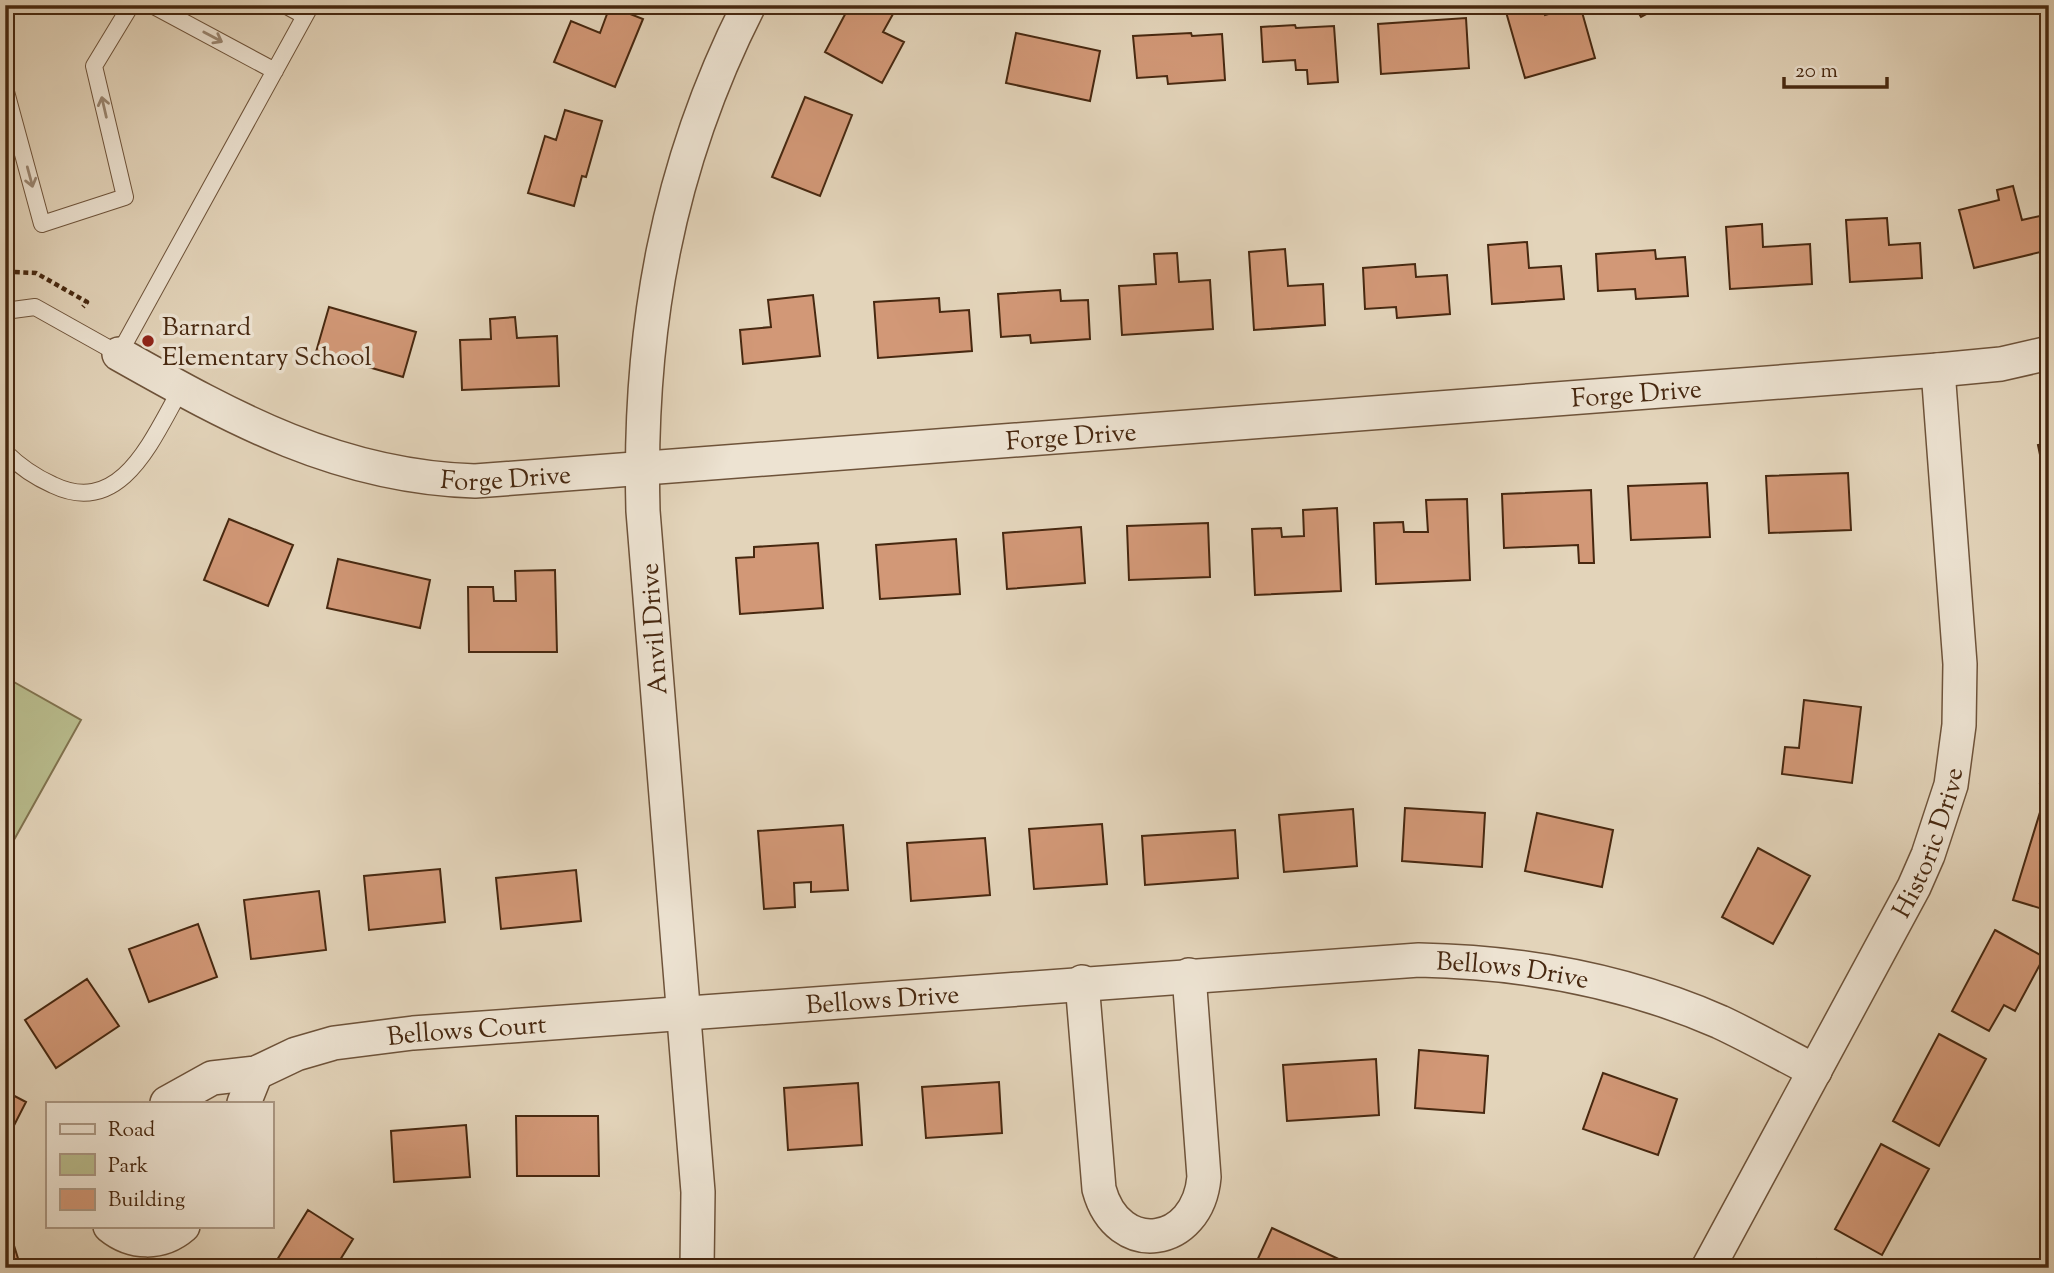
<svg xmlns="http://www.w3.org/2000/svg" width="2054" height="1273" font-family="'Sorts Mill Goudy',serif">
<style>
.green{fill:#b8bb8c;stroke:#80724e;stroke-width:2}
.building{fill:#d29877;stroke:#472810;stroke-width:2}
.lines{fill:none;stroke-linecap:round;stroke-linejoin:round}
.lane-casing{stroke:#6e533a;stroke-width:18}
.street-casing{stroke:#6e533a;stroke-width:36}
.path{stroke:#472810;stroke-width:4.5;stroke-dasharray:5 3.5;stroke-linecap:butt}
.lane{stroke:#ede3d2;stroke-width:16}
.street{stroke:#ede3d2;stroke-width:33}
.oneway{stroke:#9a8671}
.poi-dot{fill:#8f2418;stroke:#ede3d2;stroke-width:2.5}
.labels{text-anchor:middle;stroke-width:7;stroke-linejoin:round;paint-order:stroke}
.poi-label{font-size:26px;fill:#472810;stroke:#ede3d2;text-anchor:start}
.street-label{font-size:26px;fill:#472810;stroke:#ede3d2}
</style>
<rect width="100%" height="100%" fill="#e3d4ba"/>
<filter id="stains"><feTurbulence type="fractalNoise" baseFrequency=".00286" numOctaves="4"/><feColorMatrix values="0 0 0 0 .2 0 0 0 0 .09 0 0 0 0 .02 0 0 0 .5 -.17"/></filter>
<radialGradient id="worn" r=".72"><stop offset=".6" stop-color="#630" stop-opacity="0"/><stop offset="1" stop-color="#630" stop-opacity=".3"/></radialGradient>
<path class="green" d="M5 677 81 720 5 856Z"/>
<path class="building" d="M850 5H898L883 32 904 42 882 83 825 52Z
M1504 5H1542L1545 15 1580 5 1595 58 1525 78Z
M1634 5H1663L1641 17Z
M610 6 643 19 615 87 554 62 571 21 600 33Z
M1466 18 1469 68 1381 74 1378 24Z
M1295 25 1296 28 1334 26 1338 82 1308 84 1307 70H1296L1295 60 1263 62 1261 27Z
M1016 33 1100 51 1090 101 1006 83Z
M1191 33 1192 36 1222 34 1225 80 1168 84 1167 76 1137 78 1133 36Z
M805 97 852 115 820 196 772 177Z
M565 110 602 121 586 177 582 176 574 206 528 193 545 136 556 140Z
M2013 186 2022 220 2049 214V250L1974 268 1959 210 1999 200 1997 190Z
M1887 218 1889 245 1920 243 1922 278 1850 282 1846 220Z
M1762 224 1763 247 1810 244 1812 284 1730 289 1726 227Z
M1527 242 1529 268 1561 266 1564 299 1492 304 1488 245Z
M1285 249 1288 286 1323 284 1325 325 1254 330 1249 252Z
M1655 250 1656 259 1685 257 1688 296 1636 299 1635 289 1598 291 1596 254Z
M1177 253 1179 282 1210 280 1213 329 1122 335 1119 286 1156 284 1154 254Z
M1415 264 1416 277 1447 275 1450 314 1397 318 1396 307 1365 309 1363 268Z
M1060 290 1061 301 1088 300 1090 339 1031 343 1030 335 1001 337 998 294Z
M813 295 820 356 743 364 740 330 771 327 768 300Z
M939 298 940 312 969 310 972 351 878 358 874 302Z
M329 307 416 332 403 377 316 352Z
M515 317 517 338 557 336 559 386 462 390 460 340 491 339 490 319Z
M2049 443V494H2048L2038 445Z
M1848 473 1851 530 1769 533 1766 476Z
M1707 483 1710 537 1631 540 1628 486Z
M1591 490 1594 563H1579L1578 545 1504 548 1502 494Z
M1467 499 1470 580 1376 584 1374 523 1403 522 1404 532H1428L1426 500Z
M1337 508 1341 591 1255 595 1252 529 1281 528 1282 537 1304 536 1303 510Z
M229 519 293 545 268 606 204 580Z
M1208 523 1210 577 1129 580 1127 526Z
M1081 527 1085 583 1007 589 1003 533Z
M956 539 960 594 880 599 876 545Z
M818 543 823 608 740 614 736 558 754 557V547Z
M338 559 430 580 420 628 327 608Z
M555 570 557 652H469L468 587H493L494 601H516L515 571Z
M1804 700 1861 707 1852 783 1782 774 1785 747 1799 748Z
M2049 738V785L2040 783Z
M1405 808 1485 813 1482 867 1402 861Z
M1353 809 1357 866 1284 872 1279 815Z
M2041 809 2049 811V911L2013 900Z
M1537 813 1613 830 1602 887 1525 871Z
M1102 824 1107 884 1034 889 1029 829Z
M843 825 848 890 811 892V882L794 883 795 907 764 909 758 831Z
M1235 830 1238 878 1145 885 1142 836Z
M985 838 990 895 911 901 907 843Z
M1758 848 1810 876 1773 944 1722 917Z
M440 869 445 922 369 930 364 876Z
M576 870 581 921 501 929 496 878Z
M319 891 326 950 251 959 244 900Z
M198 924 217 977 149 1002 129 949Z
M1995 930 2044 957 2015 1011 2004 1005 1989 1031 1952 1011Z
M87 979 119 1026 56 1068 25 1020Z
M1939 1034 1986 1059 1939 1146 1893 1121Z
M1419 1050 1488 1056 1484 1113 1415 1108Z
M1376 1059 1379 1115 1287 1121 1283 1065Z
M1603 1073 1677 1099 1658 1155 1583 1129Z
M999 1082 1002 1133 926 1138 922 1087Z
M858 1083 862 1145 788 1150 784 1088Z
M5 1091 26 1102 5 1143Z
M516 1116H598L599 1176H517Z
M466 1125 470 1177 394 1182 391 1131Z
M1881 1144 1929 1169 1882 1255 1835 1229Z
M308 1210 353 1239 335 1268H272Z
M6 1220 21 1268H5Z
M1272 1228 1343 1261 1340 1268H1261L1255 1265Z
M1817 1259 1833 1268H1812Z"/>
<g class="lines">
<g class="lane-casing">
<path id="lane" d="M152 5 275 71
M285 5 305 16
M5 6 6 5
M5 88 42 224 125 197 94 66 131 5
M5 311 35 307 119 354 311 5
M5 452C19 466 35 477 53 485 122 518 153 437 181 389"/>
</g>
<g class="street-casing">
<g id="street">
<path id="s1" d="M119 354C234 419 339 477 475 481L1938 370 2001 364 2049 353"/>
<path d="M1082 982 1099 1189C1118 1259 1198 1247 1204 1177L1189 975"/>
<path id="s2" d="M167 1103 212 1078 256 1073 296 1054 334 1043 413 1033 1419 960C1523 962 1624 980 1720 1022 1752 1037 1784 1055 1815 1071"/>
<path d="M244 1103 256 1073"/>
<path d="M110 1226C132 1244 161 1245 183 1226"/>
<path d="M697 1268 698 1192 643 511C638 331 667 166 749 5"/>
<path id="s3" d="M1708 1268 1914 887 1928 855 1951 785 1959 725 1960 664 1938 370"/>
</g>
</g>
<path class="path" d="M5 249 14 272 36 273 87 302 83 307"/>
<use href="#lane" class="lane"/>
<use href="#street" class="street"/>
</g>
<defs><path id="oneway-shaft" d="M-6 0H5M1.5-3L5.5 0L1.5 3" fill="none" stroke-width="1.6" stroke-linecap="round" stroke-linejoin="round" transform="scale(1.75)"/></defs>
<g class="oneway">
<use href="#oneway-shaft" transform="translate(213 37) rotate(28)"/>
<use href="#oneway-shaft" transform="translate(104 107) rotate(-103)"/>
<use href="#oneway-shaft" transform="translate(30 177) rotate(75)"/>
</g>
<circle class="poi-dot" cx="148" cy="341" r="7"/>
<g class="labels">
<g class="poi-label">
<text x="162" y="335">Barnard<tspan x="162" dy="30">Elementary School</tspan></text>
</g>
<g class="street-label">
<text dy="9" stroke="none"><textPath href="#s1" startOffset="1547">Forge Drive</textPath></text>
<text dy="9" stroke="none"><textPath href="#s1" startOffset="980">Forge Drive</textPath></text>
<text dy="9" stroke="none"><textPath href="#s1" startOffset="413">Forge Drive</textPath></text>
<text transform="translate(653 629) rotate(-94)" y="9">Anvil Drive</text>
<text dy="9" stroke="none"><textPath href="#s3" startOffset="480">Historic Drive</textPath></text>
<text dy="9" stroke="none"><textPath href="#s2" startOffset="1362">Bellows Drive</textPath></text>
<text dy="9" stroke="none"><textPath href="#s2" startOffset="730">Bellows Drive</textPath></text>
<text dy="9" stroke="none"><textPath href="#s2" startOffset="313">Bellows Court</textPath></text>
</g>
</g>
<rect width="2054" height="1273" fill="none" stroke="#e3d4ba" stroke-width="28"/>
<rect x="7" y="7" width="2040" height="1259" fill="none" stroke="#472810" stroke-width="3.5"/>
<rect x="14" y="14" width="2026" height="1245" fill="none" stroke="#472810" stroke-width="2"/>
<rect x="46" y="1102" width="228" height="126" fill="#ede3d2" stroke="#ab9884" stroke-width="2"/>
<rect x="60" y="1124" width="35" height="10" fill="#ede3d2" stroke="#ab9884" stroke-width="2"/>
<text x="108" y="1136" font-size="21" fill="#472810">Road</text>
<rect x="60" y="1154" width="35" height="21" fill="#b8bb8c" stroke="#ab9884" stroke-width="2"/>
<text x="108" y="1172" font-size="21" fill="#472810">Park</text>
<rect x="60" y="1189" width="35" height="21" fill="#d29877" stroke="#ab9884" stroke-width="2"/>
<text x="108" y="1206" font-size="21" fill="#472810">Building</text>
<path d="M1784 77v10h103v-10" fill="none" stroke="#472810" stroke-width="3.5"/>
<text x="1795" y="77" font-size="21" fill="#472810" stroke="#ede3d2" stroke-width="5" paint-order="stroke">20 m</text>
<rect width="100%" height="100%" filter="url(#stains)"/>
<rect width="100%" height="100%" fill="url(#worn)"/>
</svg>
